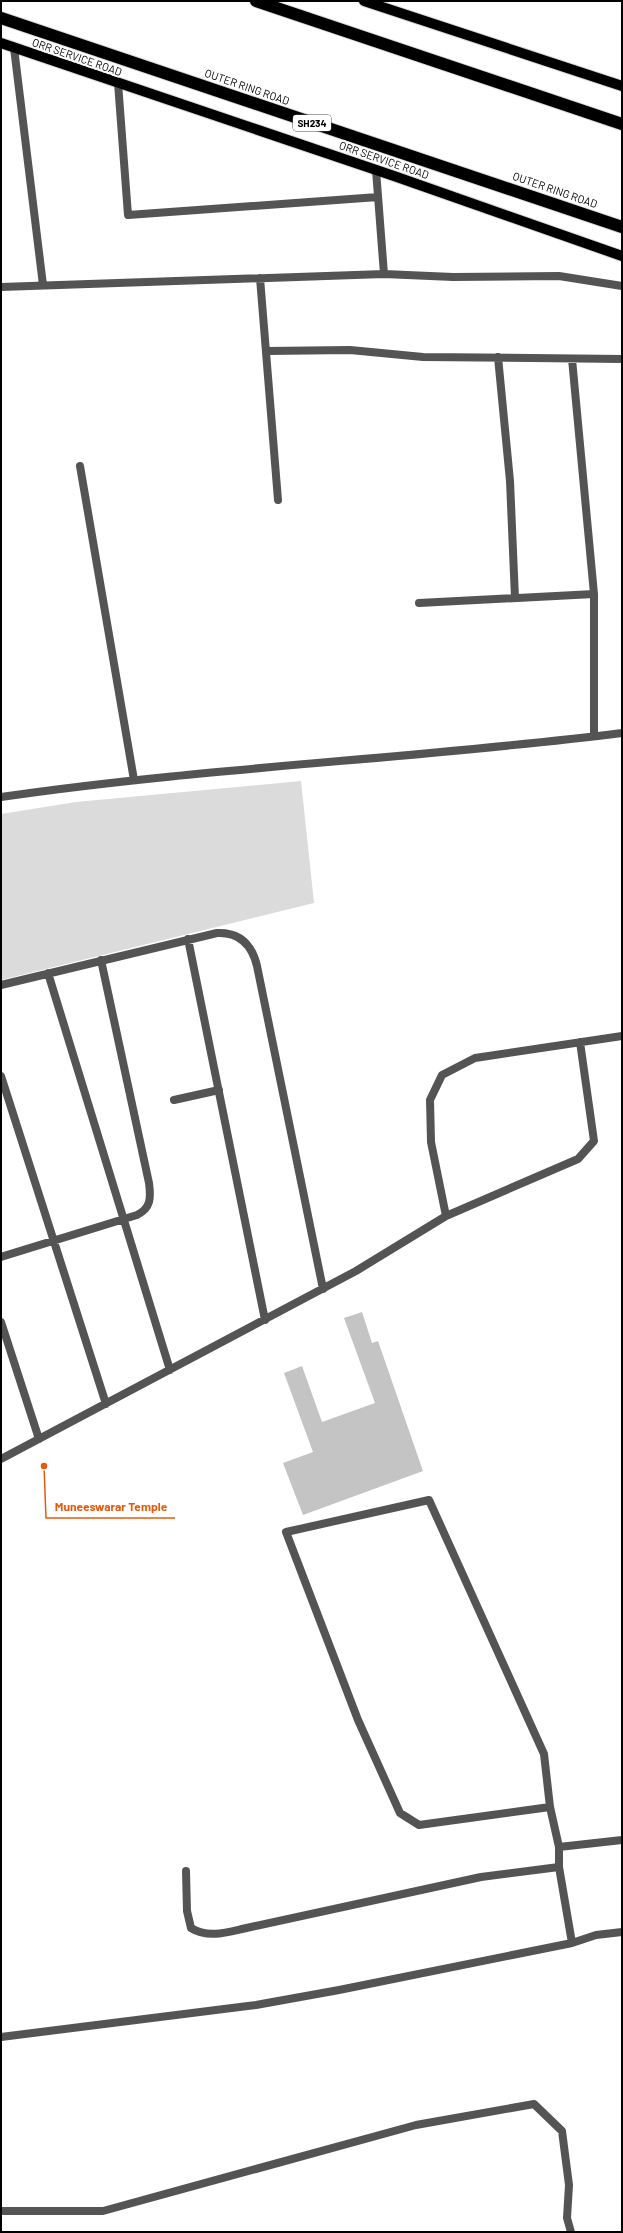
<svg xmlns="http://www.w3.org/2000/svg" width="623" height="2233" font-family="Barlow,sans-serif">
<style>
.green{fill:#dbdbdb}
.building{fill:#c4c4c4}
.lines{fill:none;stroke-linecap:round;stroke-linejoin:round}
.primary-casing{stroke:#dbdbdb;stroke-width:12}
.motorway-casing{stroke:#dbdbdb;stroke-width:14}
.service{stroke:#545454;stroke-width:8}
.minor{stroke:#545454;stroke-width:8}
.primary{stroke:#000;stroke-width:10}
.motorway{stroke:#000;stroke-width:12}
.labels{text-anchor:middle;stroke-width:4;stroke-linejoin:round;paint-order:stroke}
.shield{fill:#fff;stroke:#4c4c4c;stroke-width:1}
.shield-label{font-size:10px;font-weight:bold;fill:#000}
.street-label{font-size:11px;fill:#000;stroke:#fff}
.leader{fill:none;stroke:#e8590c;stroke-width:1.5}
.callout-dot{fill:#e8590c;stroke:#fff;stroke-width:1.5}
.callout-label{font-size:12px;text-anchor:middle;font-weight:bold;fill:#e8590c;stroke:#fff;stroke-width:4;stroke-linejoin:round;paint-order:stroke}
</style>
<rect width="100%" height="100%" fill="#fff"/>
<path class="green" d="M301 781 314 903 1 980V814L76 802Z"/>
<path class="building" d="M362 1312 372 1343 378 1341 423 1471 303 1515 283 1463 313 1452 284 1373 302 1366 322 1422 375 1403 344 1318Z"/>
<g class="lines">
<g class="primary-casing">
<path id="primary" d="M364 1 622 86
M1 43 394 176 622 256"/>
</g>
<g class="motorway-casing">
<path id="motorway" d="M256 1 622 124
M1 18 622 227"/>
</g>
<path class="service" d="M80 466 134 780"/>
<path class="minor" d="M14 48 43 285
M118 83 128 215 378 197
M376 170 384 274
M260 278 278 500
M1 287 384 274 453 277 559 276 622 286
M267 351 350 350 423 357 622 359
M498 357 510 481 515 598
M572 359 594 594V736
M419 603 594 594
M1 797C207 767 416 759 622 733
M188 939 265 1320
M48 973 170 1370
M1 985 217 933C240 932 252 945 257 966L323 1289
M1 1076 106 1404
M174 1100 219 1090
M446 1216 431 1142 430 1100 442 1075 475 1058 622 1036
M1 1257 137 1215C151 1208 151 1198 149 1183L101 960
M1 1322 39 1439
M1 1459 356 1271 446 1216 578 1159 594 1141 580 1042
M550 1807 419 1825 400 1813 358 1720 286 1532 429 1500 544 1754 550 1807 559 1847V1867L572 1943
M559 1847 622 1840
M186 1871 187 1911 191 1928C207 1938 225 1933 242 1929L481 1877 559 1867
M1 2037 256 2005 339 1990 572 1943 596 1935 622 1932
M1 2211H103L416 2125 534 2104 562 2131 569 2185 567 2218 571 2232"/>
<use href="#primary" class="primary"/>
<use href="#motorway" class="motorway"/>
</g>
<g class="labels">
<rect class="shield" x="293" y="115" width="38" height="16" rx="3"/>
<g class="shield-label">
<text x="312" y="127">SH234</text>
</g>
<g class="street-label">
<text transform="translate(77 57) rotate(19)" y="4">ORR SERVICE ROAD</text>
<text transform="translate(247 87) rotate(19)" y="4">OUTER RING ROAD</text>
<text transform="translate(384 160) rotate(19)" y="4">ORR SERVICE ROAD</text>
<text transform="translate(555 190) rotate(19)" y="4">OUTER RING ROAD</text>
</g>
</g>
<path class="leader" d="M44 1466L46 1518H175"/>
<circle class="callout-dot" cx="44" cy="1466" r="4"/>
<g class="callout-label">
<text x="111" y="1511">Muneeswarar Temple</text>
</g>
<rect width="623" height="2233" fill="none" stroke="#000000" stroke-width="4"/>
</svg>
